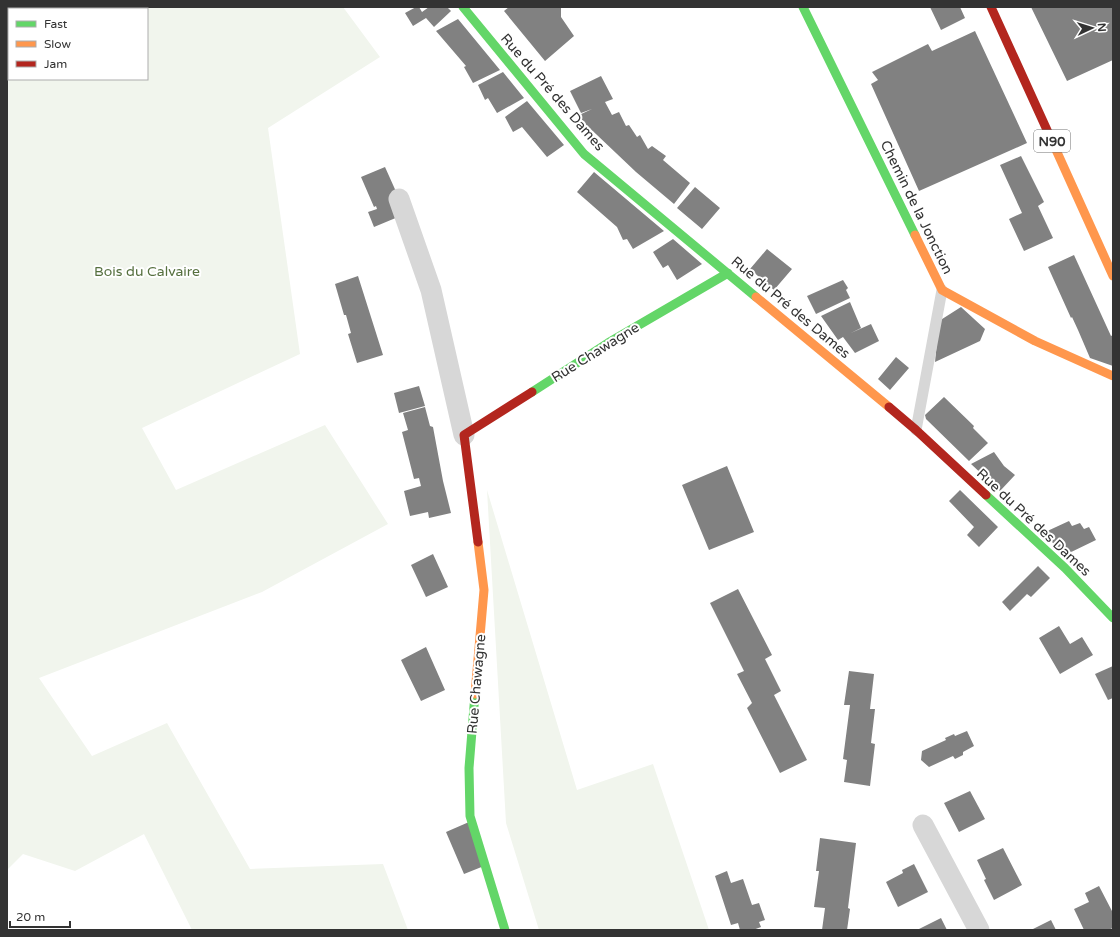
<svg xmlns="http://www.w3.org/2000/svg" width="1120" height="937" font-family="'Varela Round',sans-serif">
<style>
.green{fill:#f1f5ed;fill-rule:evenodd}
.building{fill:#818181}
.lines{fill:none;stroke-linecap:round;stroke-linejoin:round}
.lane{stroke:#d7d7d7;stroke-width:11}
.street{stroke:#d7d7d7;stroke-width:21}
.fast{stroke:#63d668;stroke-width:9}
.slow{stroke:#ff974d;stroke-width:9}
.jam{stroke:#b3261e;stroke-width:9}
.labels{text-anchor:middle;stroke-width:4;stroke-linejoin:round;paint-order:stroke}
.shield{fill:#fff;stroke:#707070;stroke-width:1}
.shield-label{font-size:13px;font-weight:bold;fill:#333}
.street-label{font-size:14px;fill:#333;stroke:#fff}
.park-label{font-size:14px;fill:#56703f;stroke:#fff}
</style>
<rect width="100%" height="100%" fill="#fff"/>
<path class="green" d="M7 7H343L380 57 268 128 300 354 142 428 176 490 325 425 388 524 262 592 39 678 92 756 167 723 250 869 383 864 408 930H192L144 834 75 871 23 854 7 870ZM9 9H147V79H9Z
M487 490 577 790 653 764 709 930H539L506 823Z"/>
<path class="building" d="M416 7H419L422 12 429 7H447L451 11 434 27 426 18 413 26 405 13Z
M509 7H560L561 8V17L574 36 545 61 504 11Z
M930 7H960L965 18 941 30Z
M1031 7H1113V60L1067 81Z
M458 19 500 70 473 83 464 67 466 66 436 31Z
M975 31 1027 143 919 191 871 84 878 80 872 72 928 44 932 51Z
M503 72 524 98 497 113 488 98 485 100 478 85Z
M601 76 613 99 605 102 612 115 619 112 626 126 629 125 637 137 640 135 648 149 652 146 666 156 663 160 690 183 674 204 636 172 577 116 592 109 581 113 570 91Z
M527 101 564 145 547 157 522 127 513 132 505 117Z
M1021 156 1044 202 1038 206 1053 238 1024 251 1009 219 1022 213 1000 165Z
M385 167 398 196V217L374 227 368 212 377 209 376 206 374 207 361 177Z
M594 172 664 231 633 249 627 239 623 240 617 227 577 192Z
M695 187 720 208 702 229 677 208Z
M673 239 702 264 677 280 668 265 663 268 653 252Z
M767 249 792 269 774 290 750 269Z
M1074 255 1111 336 1113 335V366L1090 358 1078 330 1072 317 1071 318 1048 267Z
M358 276 383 355 357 363 348 334 351 333 346 315H344L335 284Z
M843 280 848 288 846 290 850 298 816 314 807 296Z
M850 302 861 328 851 333 871 324 879 341 855 353 843 337 838 340 821 316Z
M961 307 985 329 980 341 935 362 939 321Z
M896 357 909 368 890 390 878 379Z
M419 386 425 406 399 413 394 393Z
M944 397 974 426 973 428 988 443 969 461 926 419 925 415Z
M425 407 430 426 433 427 443 481 451 513 429 518 428 512 410 516 404 491 421 486 419 478 414 479 402 432 408 430 403 413Z
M994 452 1004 466 1015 475 1000 491 971 464Z
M727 466 754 532 709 550 682 485Z
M960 490 998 527 979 547 967 535 974 527 949 501Z
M1069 521 1072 526 1080 523 1084 529 1089 527 1096 540 1065 555 1043 533Z
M433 554 448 587 426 597 411 565Z
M1038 566 1050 578 1031 597 1027 594 1010 611 1002 602Z
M738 589 772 655 765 659 781 691 774 695 807 760 780 773 747 708 752 703 737 674 744 671 710 603Z
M1059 626 1070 644 1082 637 1093 655 1060 674 1039 638Z
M426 647 445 690 421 701 401 660Z
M1113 666V698L1108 700 1095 674Z
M849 671 874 674 870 709H875L871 743 875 744 870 786 844 782 847 760 843 759 850 705H844Z
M967 731 974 746 963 752V755L955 759 953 756 929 767 921 760 922 751 946 740 945 738 954 734 955 736Z
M970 791 985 819 959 832 944 803Z
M469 822 484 866 464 874 446 832Z
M820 838 856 843 848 908 850 909 847 930H822L825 908 814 907 819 871H816Z
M1003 848 1022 885 994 900 984 880 986 879 977 860Z
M914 864 928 892 898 907 886 882 903 873 902 870Z
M727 871 731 883 743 879 752 905 759 903 765 920 759 922 761 927 753 930H740L738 923 731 925 715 876Z
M1099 886 1113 913V928L1108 930H1084L1074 909 1089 902 1085 893Z
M941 918 947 930H917Z
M1051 920 1056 930H1031Z"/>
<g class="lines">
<path class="lane" d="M916 430 942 290"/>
<path class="street" d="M399 199 431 290 464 435
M923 825 979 930"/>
<path class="fast" d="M463 7 584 154 756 297
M803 7 915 235
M532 392 608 343 728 273
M986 495 1065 568 1113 618
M475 694 469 768 470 816 505 930"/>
<path class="slow" d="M1052 141 1113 276
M915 235 942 290 1035 341 1113 376
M756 297 889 407
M475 694 484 590 478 542"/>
<path class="jam" d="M991 7 1052 141
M889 407 916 430 986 495
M478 542 464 435 532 392"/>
</g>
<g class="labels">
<rect class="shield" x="1034" y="130" width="36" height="22" rx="3"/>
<g class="shield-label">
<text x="1052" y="146">N90</text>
</g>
<g class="street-label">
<text transform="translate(553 92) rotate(49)" y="5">Rue du Pré des Dames</text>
<text transform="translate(917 207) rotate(64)" y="5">Chemin de la Jonction</text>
<text transform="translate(791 307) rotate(40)" y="5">Rue du Pré des Dames</text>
<text transform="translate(595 352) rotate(-32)" y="5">Rue Chawagne</text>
<text transform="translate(1034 522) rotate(43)" y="5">Rue du Pré des Dames</text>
<text transform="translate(476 684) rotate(-85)" y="5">Rue Chawagne</text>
</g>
<g class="park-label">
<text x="147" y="276">Bois du Calvaire</text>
</g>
</g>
<rect width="1120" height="937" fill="none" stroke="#333333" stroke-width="16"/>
<rect x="8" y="8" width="140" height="72" fill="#ffffff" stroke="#adadad"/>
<rect x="16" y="21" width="20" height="6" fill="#63d668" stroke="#adadad"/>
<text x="44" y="28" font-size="12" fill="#333333">Fast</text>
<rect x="16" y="41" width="20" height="6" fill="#ff974d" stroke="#adadad"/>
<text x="44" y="48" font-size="12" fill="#333333">Slow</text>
<rect x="16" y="61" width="20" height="6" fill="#b3261e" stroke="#adadad"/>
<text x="44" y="68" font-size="12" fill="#333333">Jam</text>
<g transform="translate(1092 28) rotate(86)" stroke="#ffffff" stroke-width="3" paint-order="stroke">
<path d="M0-3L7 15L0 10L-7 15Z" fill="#333333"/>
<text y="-6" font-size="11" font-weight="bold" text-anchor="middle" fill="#333333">N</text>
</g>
<path d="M10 921v6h60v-6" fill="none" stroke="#333333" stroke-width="2"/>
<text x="16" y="921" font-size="12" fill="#333333" stroke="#ffffff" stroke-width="3" paint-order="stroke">20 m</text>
</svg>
